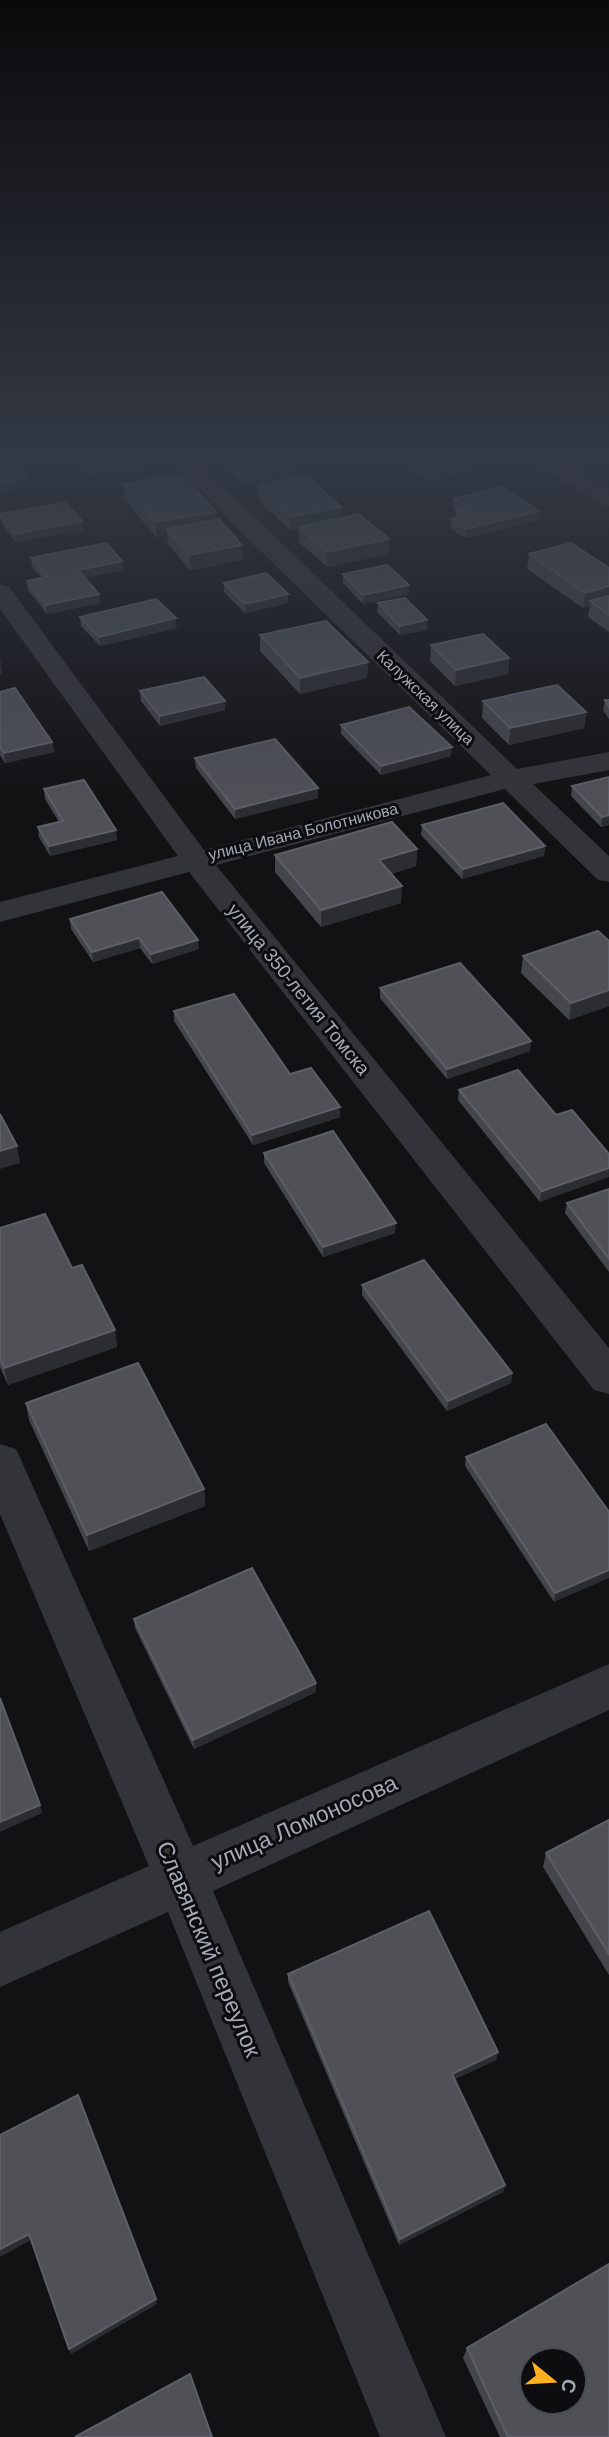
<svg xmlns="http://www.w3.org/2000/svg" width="609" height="2437" font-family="Helvetica,sans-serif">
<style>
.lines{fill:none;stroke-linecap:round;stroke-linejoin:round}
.minor{fill:#333439;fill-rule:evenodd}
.wall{fill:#45464c}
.shaded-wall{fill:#2c2d31}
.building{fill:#4f5157;stroke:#5c5f66;stroke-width:2;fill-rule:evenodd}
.labels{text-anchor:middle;stroke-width:6;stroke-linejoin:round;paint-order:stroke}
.far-street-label{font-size:16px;fill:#a3a9b6;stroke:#0d0d0f}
.street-label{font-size:19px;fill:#a3a9b6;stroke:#0d0d0f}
.near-street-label{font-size:23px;fill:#a3a9b6;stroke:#0d0d0f}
</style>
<rect width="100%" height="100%" fill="#121214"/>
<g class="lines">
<path class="minor" d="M173 461H196L517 769 609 752V770L533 784 609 856V882L598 880 505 789 216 865 609 1348V1394L594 1390 189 872 0 922V902L178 856 0 609V585L9 587 204 850 491 775 245 536Z
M535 461H561L609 489V506L601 504 538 466Z
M0 1444 16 1449 22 1462 193 1846 609 1664V1710L213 1891 446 2437H380L168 1912 0 1987V1932L149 1866 0 1514Z"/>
</g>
<path class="wall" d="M79 461H151L152 466 96 477Z
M218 461H292V476L246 485Z
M400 461H463L469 465 468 473 431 482Z
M123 484 216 520 242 545 243 560 190 570 168 544 167 535 156 537 124 499Z
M258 485 389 539 388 554 327 567 299 542V530L291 531 258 500Z
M454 499 539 511 538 520 465 538 450 528 451 519 456 518V510L453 508Z
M0 514 82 521 83 530 16 542 1 522Z
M529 554 609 568V632L588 617 590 606 583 608 527 569Z
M31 558 122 561 123 570 85 578 99 594 100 603 47 614 28 590 27 581 42 578 32 567Z
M343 574 409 585V594L363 604 343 583Z
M224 583 288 594V603L245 613 224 592Z
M378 603 427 620V630L400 635 377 612Z
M80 617 177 628 100 646 81 626Z
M260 635 368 662 367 678 300 694 260 651Z
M431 645 509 658 508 674 455 686 430 661Z
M140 691 225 701V710L160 726 141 701Z
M0 692 52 742 54 752 5 763 0 755Z
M605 700H609V719L603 710Z
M483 701 586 712 584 728 509 745 482 718Z
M341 725 451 756 381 775 341 734Z
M195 758 318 788V798L235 819 196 768Z
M609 777V825L601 827 571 796 572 786Z
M44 789 117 840 50 856 39 837 38 827 59 822 45 799Z
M422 825 545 846 544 856 462 879 421 835Z
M417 849 416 866 391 874 401 903 321 927 275 872V855Z
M70 919 199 949 152 964 140 948 93 962 71 929Z
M609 941V1006L569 1020 521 973 523 956Z
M380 988 531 1041 530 1051 447 1079 380 998Z
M174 1011 290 1074 340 1117 253 1145 174 1021Z
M459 1090 556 1115 540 1202 458 1100Z
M264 1153 395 1233 323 1257 264 1163Z
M609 1189V1272L565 1213 567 1203Z
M0 1228 72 1268 115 1330 117 1347 8 1385 0 1367Z
M362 1285 512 1373 511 1383 447 1411 362 1295Z
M26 1403 204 1489 205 1506 89 1551 29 1420Z
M466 1457 609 1512 554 1602 465 1466Z
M134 1619 316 1683V1692L194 1749 135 1628Z
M609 1820V1975L543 1867 546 1853Z
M288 1974 498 2052 496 2060 455 2079 505 2185 503 2192 399 2245 288 1982Z
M467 2348 609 2437H500L463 2358Z"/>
<path class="shaded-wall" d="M106 461H151L152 466 96 477 95 463Z
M292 461V476L246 485 245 470Z
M469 465 468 473 431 482V473Z
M26 478 27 486 0 492V483Z
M341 507 340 522 299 527V530L291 531V517Z
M539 511 538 520 465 538V529Z
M216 512 217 527 167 529V535L156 537 155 522Z
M82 521 83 530 16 542 14 534Z
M389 539 388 554 327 567V552Z
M242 545 243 560 190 570 189 555Z
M122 561 123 570 79 579 78 570Z
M409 585V594L363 604V595Z
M609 586V601H590V606L583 608 585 593Z
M99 594 100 603 47 614 46 605Z
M288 594V603L245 613V604Z
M176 618 177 628 100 646 99 637Z
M427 620V630L400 635V626Z
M0 657 2 673 0 674Z
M509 658 508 674 455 686 456 670Z
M368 662 367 678 300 694V678Z
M225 701V710L160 726V716Z
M586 712 584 728 509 745 510 728Z
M52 742 54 752 5 763 4 753Z
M452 747 451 756 381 775V766Z
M318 788V798L235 819V809Z
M609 815V825L601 827 602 817Z
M116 830 117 840 50 856 49 846Z
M545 846 544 856 462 879 463 869Z
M417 849 416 866 379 877V860Z
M402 886 401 903 321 927V910Z
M139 938 140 948 93 962 92 952Z
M198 940 199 949 152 964 151 954Z
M609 990V1006L569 1020 571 1003Z
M531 1041 530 1051 447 1079V1069Z
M340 1107V1117L253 1145 252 1135Z
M17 1146 20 1163 0 1169V1151Z
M609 1168V1177L540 1202 542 1191Z
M396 1223 395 1233 323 1257V1247Z
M115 1330 117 1347 8 1385 4 1368Z
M512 1373 511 1383 447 1411 448 1401Z
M204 1489 205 1506 89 1551 87 1535Z
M609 1570V1578L554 1602 555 1593Z
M316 1683V1692L194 1749 193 1740Z
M40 1805 42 1813 0 1832V1822Z
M498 2052 496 2060 451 2081 452 2074Z
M505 2185 503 2192 399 2245 400 2239Z
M29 2234 31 2240 0 2257V2249Z
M156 2299 157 2304 71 2354 69 2349Z"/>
<path class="building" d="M0 461H9L26 478 0 483Z
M234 461H292L245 470Z
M413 461H463L469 465 431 473Z
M182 474 216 512 155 522 123 484Z
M307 476 341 507 291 517 258 485Z
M503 487 539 511 465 529 451 519 464 516 456 510 466 507 454 499Z
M65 502 82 521 14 534 0 514Z
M359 514 389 539 327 552 299 527Z
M219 519 242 545 189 555 167 529Z
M106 543 122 561 78 570 99 594 46 605 27 581 47 577 31 558Z
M571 543 609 568V586L585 593 529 554Z
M387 565 409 585 363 595 343 574Z
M266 573 288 594 245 604 224 583Z
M609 596V615L590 601Z
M405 598 427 620 400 626 378 603Z
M156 599 176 618 99 637 80 617Z
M326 621 368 662 300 678 260 635Z
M483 634 509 658 456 670 431 645Z
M204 677 225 701 160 716 140 691Z
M557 685 586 712 510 728 483 701Z
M15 688 52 742 4 753 0 748V692Z
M605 700H609V708Z
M409 707 452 747 381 766 341 725Z
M275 739 318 788 235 809 195 758Z
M609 777V815L602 817 572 786Z
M84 780 116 830 49 846 38 827 63 821 44 789Z
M503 803 545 846 463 869 422 825Z
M392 822 417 849 379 860 402 886 321 910 275 855Z
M162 892 198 940 151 954 139 938 92 952 70 919Z
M598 931 609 941V990L571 1003 523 956Z
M460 963 531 1041 447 1069 380 988Z
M234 994 290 1074 311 1068 340 1107 252 1135 174 1011Z
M518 1070 556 1115 572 1110 609 1154V1168L542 1191 459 1090Z
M0 1114 17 1146 0 1151Z
M333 1131 396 1223 323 1247 264 1153Z
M609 1189V1259L567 1203Z
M45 1214 72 1268 82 1265 115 1330 4 1368 0 1358V1228Z
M424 1260 512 1373 448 1401 362 1285Z
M138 1363 204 1489 87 1535 26 1403Z
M546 1424 609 1512V1570L555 1593 466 1457Z
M252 1568 316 1683 193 1740 134 1619Z
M0 1698 40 1805 0 1822Z
M609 1820V1954L546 1853Z
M429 1911 498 2052 452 2074 505 2185 400 2239 288 1974Z
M78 2095 156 2299 69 2349 29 2234 0 2249V2135Z
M609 2264V2437H508L467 2348ZM532 2360H574V2402H532Z
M190 2374 212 2437H75Z"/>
<linearGradient id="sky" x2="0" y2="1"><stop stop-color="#0a0a0b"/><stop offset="0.57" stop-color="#333945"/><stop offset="1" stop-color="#333945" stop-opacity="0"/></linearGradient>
<rect width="609" height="802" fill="url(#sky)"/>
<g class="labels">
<g class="far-street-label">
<text transform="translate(426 697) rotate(44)" y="6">Калужская улица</text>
<text transform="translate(303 831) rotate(-14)" y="6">улица Ивана Болотникова</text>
</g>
<g class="street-label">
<text transform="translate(299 989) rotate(51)" y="7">улица 350-летия Томска</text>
</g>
<g class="near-street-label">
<text transform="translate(304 1822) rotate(-24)" y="8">улица Ломоносова</text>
<text transform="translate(209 1949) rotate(67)" y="8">Славянский переулок</text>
</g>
</g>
<g transform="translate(553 2381) rotate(108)"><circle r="33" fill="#0d0d0f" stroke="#494b52" stroke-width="2"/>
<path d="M0-5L12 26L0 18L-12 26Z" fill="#feae21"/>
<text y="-10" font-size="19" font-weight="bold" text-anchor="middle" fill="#a3a9b6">С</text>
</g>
</svg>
